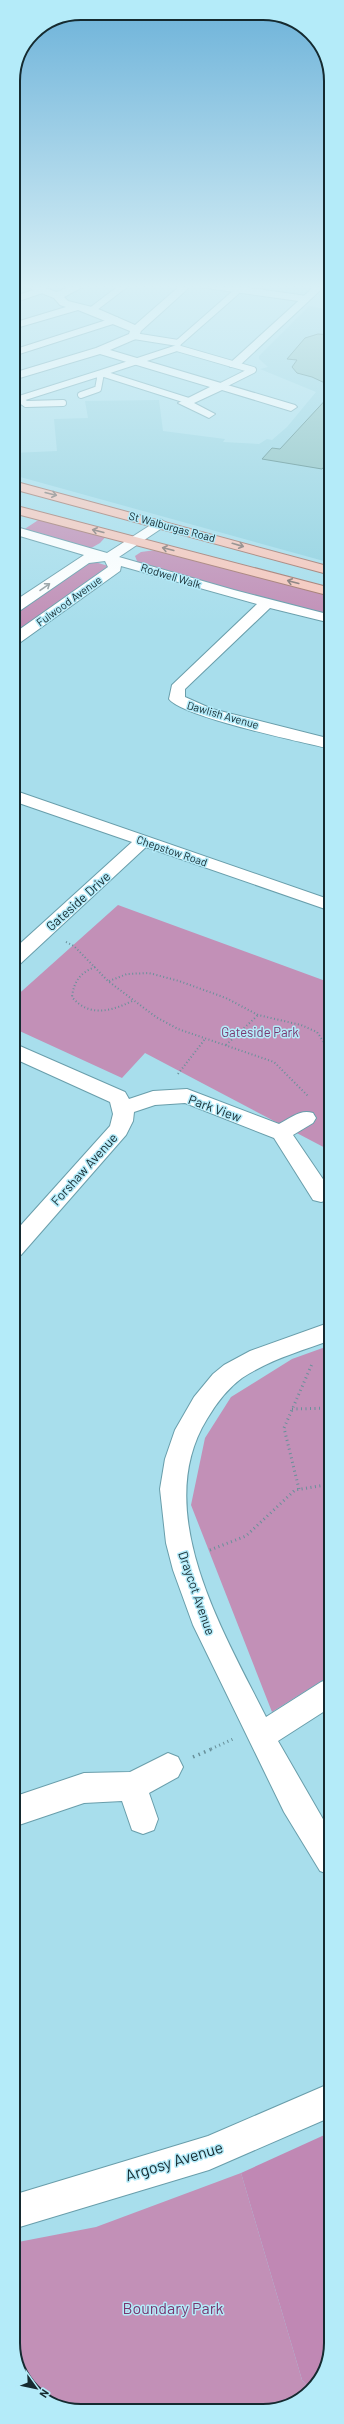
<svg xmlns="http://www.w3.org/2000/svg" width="344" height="2424" font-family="Barlow,sans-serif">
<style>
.built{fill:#92d2e1}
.green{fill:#c290b7}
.forest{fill:#c088b4}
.building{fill:#83bcbb;stroke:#447b7b}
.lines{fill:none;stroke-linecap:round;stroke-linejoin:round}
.lane-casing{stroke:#699eab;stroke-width:8}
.street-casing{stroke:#699eab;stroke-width:2}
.primary-casing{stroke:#a5796f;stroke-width:2}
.path-far2{stroke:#68909a;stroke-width:2;stroke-dasharray:1 2.5;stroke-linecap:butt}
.path-far1{stroke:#68909a;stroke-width:3;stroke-dasharray:1 3.5;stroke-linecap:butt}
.path{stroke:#68909a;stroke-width:3.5;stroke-dasharray:1.5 4.5;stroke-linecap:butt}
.lane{stroke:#fff;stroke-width:6}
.street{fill:#fff;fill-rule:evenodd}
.primary{fill:#f7c8bd;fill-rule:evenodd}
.oneway{stroke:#867976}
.oneway2{stroke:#969fa2}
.labels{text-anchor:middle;stroke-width:3;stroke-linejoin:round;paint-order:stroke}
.far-street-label{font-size:11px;fill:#152a30;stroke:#b4ebf9}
.street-label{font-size:13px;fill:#152a30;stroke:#b4ebf9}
.park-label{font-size:13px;fill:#79356e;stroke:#b4ebf9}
.near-street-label{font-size:16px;fill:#152a30;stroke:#b4ebf9}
.near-park-label{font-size:16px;fill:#79356e;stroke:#b4ebf9}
.rim{fill:none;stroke:#152a30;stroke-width:2}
</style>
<rect width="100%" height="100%" fill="#a8deec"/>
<path class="built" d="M309 306 331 310V563L13 475V453L57 451 54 419 88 418 85 401 159 400 163 431 225 439 223 442 259 444 267 439 272 440 287 427 316 392 260 369 268 367 259 359V356Z"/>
<path class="green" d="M43 517 109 533 100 543 86 551 20 532Z
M163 549 331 592V615L321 616 139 566 135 556 141 552Z
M85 559 115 568 13 641V609Z
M118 905 331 983V1151L145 1053 122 1078 13 1028V999Z
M331 1345V1675L272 1712 191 1505 205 1438 231 1397 292 1359Z
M241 2173 302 2380 311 2390 293 2404 268 2411 63 2409 30 2388 13 2348V2243L96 2227Z"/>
<path class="forest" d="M331 2132V2343L314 2388 311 2390 302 2380 241 2173Z"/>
<path class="building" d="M318 334 331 335V384H327L312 377 297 373 292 367 297 360 287 359 305 338Z
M331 394V453L326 457 331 459 322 469 262 459 272 448 280 449Z"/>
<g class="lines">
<g class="lane-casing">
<path id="lane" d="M200 284 306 299
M13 300 42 290
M92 310 126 284
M134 336 178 343 177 348 253 370 221 386
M178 343 243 286
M13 353 116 320
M13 395 19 399 101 373 189 401
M81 395 98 389 101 373 177 348
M19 399 26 404 63 403"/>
</g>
<g class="street-casing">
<path id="street" d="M19 284H33L57 292 76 284H88L64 297 68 301 96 308 135 325 182 284H193L141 331 138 338 110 350 295 405 297 407 291 411 222 390 194 403 215 414 209 418 205 416 178 403 210 387 100 354 13 380V373L96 348 129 334 130 331 78 310 13 329V323L66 307 60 305 54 298Z
M317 284H327L238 367H230V363Z
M160 519 167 523 165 526 119 557 234 590 331 615V623L270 608 185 689V697L212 709 331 739V749C303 742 182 717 169 699L172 685 257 604 121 566 120 571 18 644 13 645V634L108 567 105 561 89 563 18 612 13 613V602L84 555 13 534V526L107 553Z
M13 790 331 900V911L146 847 20 964 13 966V950L132 842 13 801Z
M13 1043 125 1092 129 1099 153 1091 187 1089 279 1124C291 1118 300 1109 313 1113L316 1118 313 1123 293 1135 329 1188 331 1196 329 1200 321 1202 313 1200 274 1138 185 1103 155 1105 134 1112 133 1121 126 1135 21 1255 13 1258V1234L110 1126 113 1114 110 1102 13 1058Z
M331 1322V1340C301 1351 269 1360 242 1378 227 1389 216 1404 207 1419 150 1511 224 1633 266 1717L321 1682 331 1678V1707L278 1741 331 1833V1875L320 1871 284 1812 193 1625 173 1570 166 1543 160 1489 165 1459 175 1430 194 1397 213 1374 224 1365 250 1351Z
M168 1753 178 1757 183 1767 178 1777 149 1793 158 1819 154 1830 143 1834 132 1830 122 1801 84 1803 13 1827V1797L84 1773 130 1772Z
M331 2083V2117L209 2170 13 2229V2195L208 2136Z"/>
</g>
<g class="primary-casing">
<path id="primary" d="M13 481 331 567V575L13 489Z
M13 505 331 588V596L13 513Z"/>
</g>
<path class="path-far2" d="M66 942 74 946 108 981 156 1017 178 1029 274 1062 308 1096
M95 967C80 973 74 981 72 997 89 1018 113 1011 134 1000
M109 981 127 974 149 973 179 981 226 998 258 1015 301 1025 317 1032 331 1053
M226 1045 258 1015
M178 1074 205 1039"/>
<path class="path-far1" d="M292 1409 331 1408
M299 1489 284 1428 312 1364
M210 1550 246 1536 295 1490 331 1484
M211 1749 233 1739"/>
<path class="path" d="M193 1757 214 1748"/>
<use href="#lane" class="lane"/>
<use href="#street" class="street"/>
<use href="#primary" class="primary"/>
</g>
<defs><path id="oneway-shaft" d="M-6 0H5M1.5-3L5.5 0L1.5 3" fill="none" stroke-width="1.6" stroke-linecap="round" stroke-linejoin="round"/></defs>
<g class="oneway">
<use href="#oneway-shaft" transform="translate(51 494) rotate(14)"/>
<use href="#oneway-shaft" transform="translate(98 531) rotate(-166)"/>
<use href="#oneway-shaft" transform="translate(238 545) rotate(16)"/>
<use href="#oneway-shaft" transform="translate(168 549) rotate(-166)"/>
<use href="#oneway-shaft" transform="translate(293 582) rotate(-165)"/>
</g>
<use class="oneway2" href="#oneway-shaft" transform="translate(45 587) rotate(-35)"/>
<linearGradient id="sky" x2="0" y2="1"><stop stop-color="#6cb2d9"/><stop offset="0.46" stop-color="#d8f0f6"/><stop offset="1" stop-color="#d8f0f6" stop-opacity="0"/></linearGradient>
<rect width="344" height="623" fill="url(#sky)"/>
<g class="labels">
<g class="far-street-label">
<text transform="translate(172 527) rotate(15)" y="4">St Walburgas Road</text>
<text transform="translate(171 576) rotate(17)" y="4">Rodwell Walk</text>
<text transform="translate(69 601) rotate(-36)" y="4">Fulwood Avenue</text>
<text transform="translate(223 715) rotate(16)" y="4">Dawlish Avenue</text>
<text transform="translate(172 851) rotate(19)" y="4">Chepstow Road</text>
</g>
<g class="street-label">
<text transform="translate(78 901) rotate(-42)" y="5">Gateside Drive</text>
<text transform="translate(215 1108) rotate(20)" y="5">Park View</text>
<text transform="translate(84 1169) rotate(-48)" y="5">Forshaw Avenue</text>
<text transform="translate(197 1593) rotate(71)" y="5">Draycot Avenue</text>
</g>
<g class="park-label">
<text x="260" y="1037">Gateside Park</text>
</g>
<g class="near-street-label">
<text transform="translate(174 2161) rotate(-17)" y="6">Argosy Avenue</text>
</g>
<g class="near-park-label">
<text x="173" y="2314">Boundary Park</text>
</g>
</g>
<path d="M0 0H344V2424H0ZM81 20H263A61 61 0 0 1 324 81V2343A61 61 0 0 1 263 2404H81A61 61 0 0 1 20 2343V81A61 61 0 0 1 81 20Z" fill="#b4ebf9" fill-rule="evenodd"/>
<path class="rim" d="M81 20H263A61 61 0 0 1 324 81V2343A61 61 0 0 1 263 2404H81A61 61 0 0 1 20 2343V81A61 61 0 0 1 81 20Z"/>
<g transform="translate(36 2388) rotate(123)" stroke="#b4ebf9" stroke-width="3" paint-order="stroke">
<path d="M0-3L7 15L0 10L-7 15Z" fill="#152a30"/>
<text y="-6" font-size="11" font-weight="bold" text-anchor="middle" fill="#152a30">N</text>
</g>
</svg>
